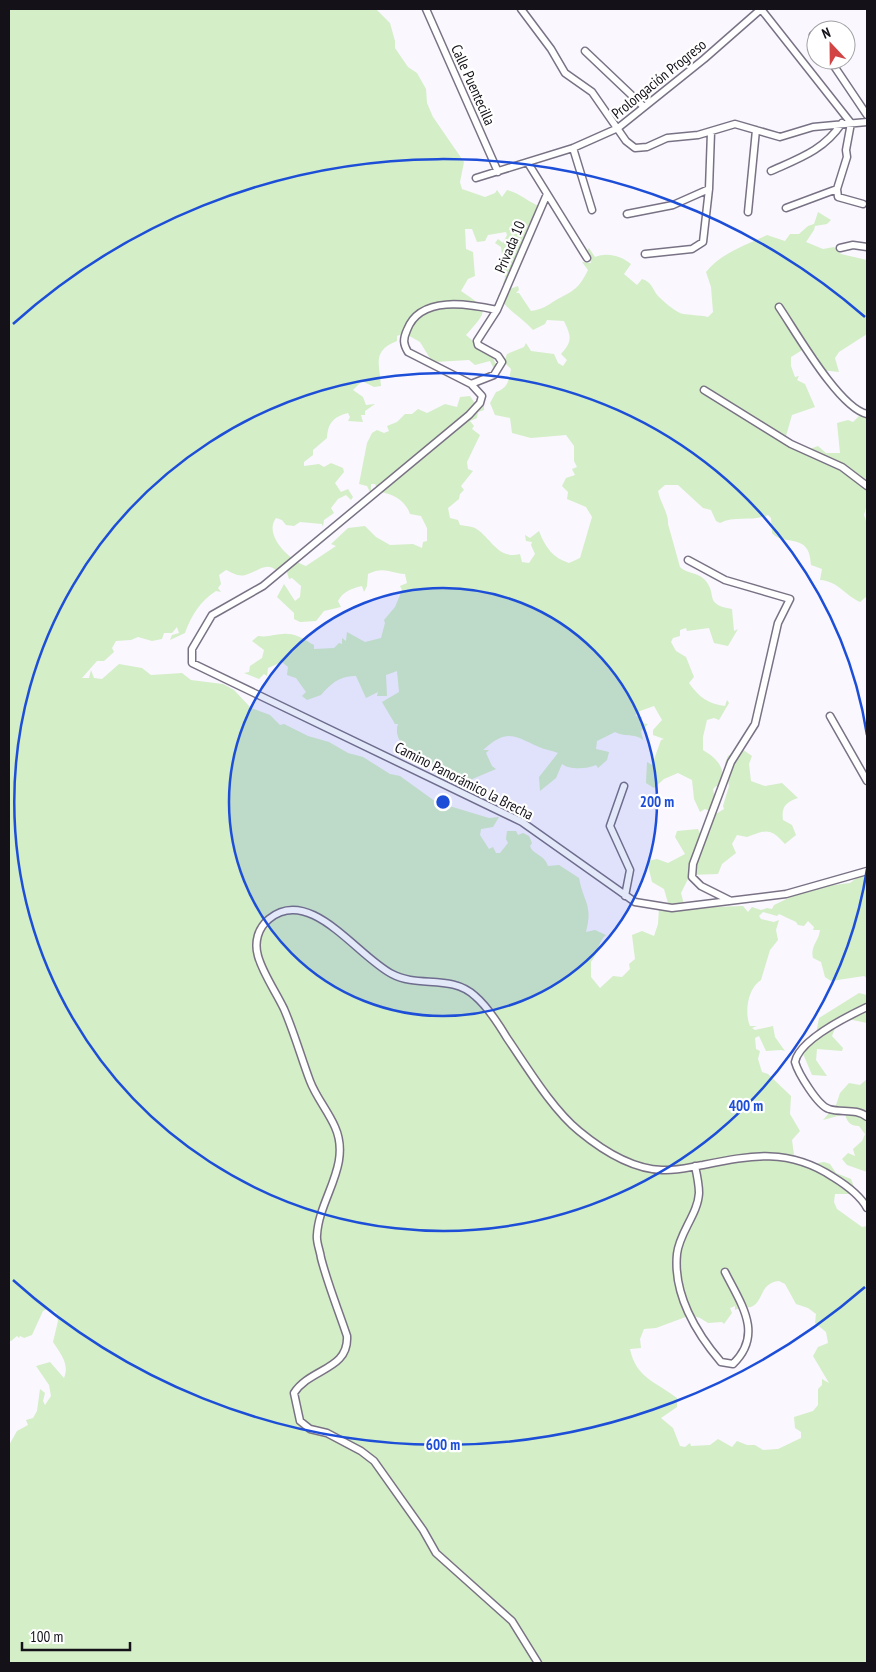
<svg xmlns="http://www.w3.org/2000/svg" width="876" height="1672" font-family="'PT Sans Narrow',sans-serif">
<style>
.green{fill:#d4eec7;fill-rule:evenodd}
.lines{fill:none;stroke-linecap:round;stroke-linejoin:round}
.street-casing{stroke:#797284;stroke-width:9}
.street{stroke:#fff;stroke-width:6}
.ring{fill:none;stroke:#1d4ed8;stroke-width:2.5}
.labels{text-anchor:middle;stroke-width:4.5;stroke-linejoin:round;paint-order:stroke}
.street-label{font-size:15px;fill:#141118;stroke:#fff}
.centre{fill:#1d4ed8;stroke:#fff;stroke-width:2.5}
.ring-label{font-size:15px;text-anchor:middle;font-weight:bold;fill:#1d4ed8;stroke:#fff;stroke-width:4.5;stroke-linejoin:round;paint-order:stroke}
</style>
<rect width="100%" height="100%" fill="#faf7ff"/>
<path class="green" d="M9 9H376L390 23 395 41V48L408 67 417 73 426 89 427 103 433 117 464 162 460 182 462 189 485 197 495 193 497 190 502 197 507 190C520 193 528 202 541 207L536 220 529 225 526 232 509 285 503 284 505 278 501 247 495 243 498 239 503 243 507 235 506 232 488 235 485 241 477 242 472 229H465L466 249 473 252 475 276 468 279 461 291C489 310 489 309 466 335L493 358 498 370 493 367 490 361 475 365 469 360 435 362 431 360 420 342 404 333 397 336V341C371 351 380 365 381 386L374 387 362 381 353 390 363 397 366 405 375 404 365 411V415H361L363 422 348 421 350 417 348 413C333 417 328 423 327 438L313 450V455L304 462V466L319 464 324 467 331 463 343 468 344 472 335 483 341 492 348 489 353 497 351 500 346 495 338 499 331 508 334 513 324 520 323 527 322 524 300 522 294 526 286 525 282 520 276 518C263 535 290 561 306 566L336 546 331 544 348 528 365 526 376 537 390 545 413 544 422 548 423 542 427 541V528L421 516 410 514C406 501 392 493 379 492L375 484H371V494L367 486 359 484 367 443 372 433 377 430 384 433 389 431 387 426 397 422 405 414H412L418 409 427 413 445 404 457 407 460 397 470 396 474 402 484 405V410L478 412 477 418 470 421 474 426 472 429 480 435 467 462 468 469 473 471 461 486 464 490 460 494 459 499 448 508 450 518 458 520 460 525C465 526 474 526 478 530 491 539 499 560 520 554L522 562 529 563 535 554 531 545 532 542 526 541 525 535 530 538 539 531C545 547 553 558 569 563L580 558 592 517 586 507 567 499 568 492 562 486 566 478 575 475 572 469 577 467 574 461V446L566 435 531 438 512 433 510 418 495 415 490 403 496 392C508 388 509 380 511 369L504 362 507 354 524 347 526 343 531 351 554 354 558 363 563 366 567 360 561 354C573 341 571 336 564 321L547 320 545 324 533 330C522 317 506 310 498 295L501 292 518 286 519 290 516 293H519L531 311C543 309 547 306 556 300 574 290 578 290 588 270L582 262 591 263 589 257 585 253 589 248 595 257C608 252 621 256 631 264L624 274 637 285 642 279C652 282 652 289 658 296 663 301 673 310 680 313 684 315 701 315 708 317L713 312 711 287 706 272C721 253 746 245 767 235L785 241 790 234H799L808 226 814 224 818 212 831 220 827 224 815 226 814 230 806 242 823 249 834 247 841 254 867 260V334L839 352 835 358 839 372 821 370 816 360 818 357 804 349 791 357V366L795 377 799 376 797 380 805 384 815 407 792 415 786 436 791 443 807 450 818 446 826 453H840L837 423 848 420 853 422 860 415 867 413V504L864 515 867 524V596L860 602C846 596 838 581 820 580L822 569 811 565C810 531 784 547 772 533L771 518 768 515C752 522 735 515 720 523L716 521 711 510 703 508 678 485H665L658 491C660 502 669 514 668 524L680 567C687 574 697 572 704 579 719 594 702 604 732 609L734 631 738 629 728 646 714 643 709 628 687 631 686 628 680 630V636L673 638 671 642 676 651 686 657 694 677 689 683C699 697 708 704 725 706L727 700 729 703 719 720 714 718 707 720 703 737V750C722 762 722 767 725 787L722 789 716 786 713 789 715 799 710 811 705 809 700 812 694 799 692 780 678 773 664 779 654 788 646 783 647 762 652 765 661 740 664 739 653 735V730L662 720 654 706 640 711 635 716 642 717 640 723 648 724 641 731 643 740C635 733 624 737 615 732L597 741 596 749 609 752 607 760 598 768 596 765C587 769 570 770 562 764L556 778 540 791 539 777 558 753C551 750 545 750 539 747 512 735 507 729 483 750H489L486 753 492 766 496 769 470 780 433 764H425L424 761C411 755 392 740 398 724H395L382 702 399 692 397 671 386 675 387 696H377L378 692 366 698 356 676C341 675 330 684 321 695L307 700 302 696 306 692 296 678 287 675 288 667 282 662 268 668 267 676 264 674 259 679 244 673 249 672 250 666 262 658 264 650 252 641 258 636C269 638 277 633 288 634 298 634 306 641 314 645V649L334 648 339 643 342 644V638L346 641 347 632 365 642 381 638 385 623 384 620 395 607 402 590 400 586 407 583 405 574C390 573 384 566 368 574L367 586 364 592 362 586C350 589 344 591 338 601L341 607 324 611 316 621 300 622 294 619V613L277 597 284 584 295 601 300 597 301 586 292 578 289 579 286 569 277 571C267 561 258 571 248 574 239 578 233 573 226 570L219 575 221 584 218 588 221 592 216 591C200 601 191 616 185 633L170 640 172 635 179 633 177 627 172 633H164L162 639 152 641 138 637 131 640 116 641 112 648 114 652 104 661H97L82 678H89L91 670 94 678 102 679 119 664 142 668 151 675 182 673 191 680 223 684 234 690 251 708 270 715 280 725 284 724 308 736 329 742 348 753 363 757 390 774 400 776 436 802 489 818 499 817 493 827 481 829 480 835 489 849 493 847 496 853H500L508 843 506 839 507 831H516L518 835 523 833 529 836 532 843 530 846C533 855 544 854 548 866L559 865 579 878C584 904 593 904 586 932L595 930 606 935C598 941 598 954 591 962V977L600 988 613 976 622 977 630 969 629 964 635 959 632 935 642 931 654 936 658 924 659 908 668 903 664 889 652 882 647 861 657 859 668 863 685 854 675 837 677 831 698 829 701 836 710 832 714 815 724 809 723 806 729 786 725 763 728 756 737 750 742 749 752 756 749 764 751 781 765 786 782 783 798 798C786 802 781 807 783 820L792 825 796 835 785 844C770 827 766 830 747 837L737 835 732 844 736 853 722 864 718 874 690 875 681 893 685 908 743 906 748 912 752 907 761 910 767 908 772 909 774 905 797 894 812 891 826 886 850 883 867 870V978L864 976 831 981 825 977 821 962 813 958C810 946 819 941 820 930H813L814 927 808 921 804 926 798 925 796 922 779 914 777 916 763 912 759 916 761 919 774 922 779 920 776 930 778 940 770 950 761 980C748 988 744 1012 750 1026H757L752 1028 755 1030 773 1026 775 1037 785 1051 781 1050 766 1051 759 1036 755 1038 756 1049 760 1051 758 1059 762 1072 768 1074 791 1096 790 1114 800 1131 792 1140 794 1155 811 1164 824 1162 830 1164 836 1173 851 1179 854 1187 851 1194H835L834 1202 837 1209 862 1227 867 1226V1663H9V1445L17 1431 28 1425 26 1420 33 1418 37 1411 40 1389 45 1393 43 1401 45 1405 51 1396 49 1385 36 1366 50 1362 64 1378C70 1364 60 1353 53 1342L58 1321 56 1312 47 1309 43 1311 32 1335 24 1338 20 1336 19 1338 17 1336 11 1341 9 1340ZM779 1281 785 1284 796 1304 808 1308 816 1314 815 1323 826 1332 828 1343 818 1347 813 1356 829 1383 822 1379V1385L818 1389V1405L813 1411 794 1417 795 1428 801 1432V1438L778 1449 763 1450 755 1445H747L737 1441 732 1447 718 1439 710 1445 691 1446 690 1443 685 1447 680 1446 673 1428 661 1418 677 1407V1398C655 1381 636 1378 630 1349L641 1348 640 1339 644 1329 656 1328 691 1315 700 1318 708 1323 722 1322 724 1324 732 1313 730 1308 735 1306V1310C740 1307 746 1308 751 1307 764 1302 759 1283 779 1281Z
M859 993 867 995V1023L848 1019 838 1021 832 1036 843 1048 842 1051 817 1049 816 1060 827 1076 812 1075 801 1049 816 1034 819 1018Z
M867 1079V1172L847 1165 842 1159 848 1153 855 1156 853 1149 862 1141 865 1134 859 1126C850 1126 847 1122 845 1114L823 1120 836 1105 840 1093 849 1083 860 1085Z"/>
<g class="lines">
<g class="street-casing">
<path id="street" d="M426 9 498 172
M521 9 551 49 565 73 592 92 626 141 635 148 647 147 667 138 698 135 735 124 780 137 813 127 867 122
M761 9 851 123 846 150 847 157 837 189 786 208
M813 35 816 40
M585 51 644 107
M830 60 867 115
M573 148 592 210
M528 163 587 258
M771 171C800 158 824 150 842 123
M476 178 573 148 618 128 704 59 761 9
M837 189 838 197 863 204
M748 212 756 130
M627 214 673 205 709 189
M840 248 853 245 867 247
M645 254 692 249 703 242 709 189 711 132
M779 307C796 332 839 408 867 414
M497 310C469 304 420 295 407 330 403 339 403 344 408 352L471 384 482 396 480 403 469 415 263 586 212 615 192 649V663L522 822 635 902 672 908 786 894 867 871
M471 384 494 375 502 362 498 356 478 345 477 341 497 310 547 194
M704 390 791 444 842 467 867 486
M688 560 725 580 790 599 778 623 755 724 731 762 693 864 692 877 701 886 729 900
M830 716 867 781
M624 786 610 826 630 870 625 896
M867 1007C848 1016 799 1040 795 1062 798 1073 818 1106 829 1109 841 1113 857 1108 867 1117
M695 1166C697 1175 699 1184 699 1193 698 1214 679 1233 677 1254 673 1294 696 1333 721 1362L733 1364C764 1334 741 1304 725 1272
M538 1663 512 1621 436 1553 423 1530 374 1461 361 1451 327 1433 310 1429 300 1421 294 1393C310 1368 349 1370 347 1336 338 1309 328 1285 321 1258 320 1250 316 1242 317 1235 319 1198 352 1165 335 1127 328 1111 316 1097 310 1081 301 1057 294 1032 284 1009 276 992 263 974 258 956 254 942 258 928 269 919 310 885 357 956 392 974 418 988 452 974 475 996 488 1007 498 1023 507 1038 527 1067 552 1109 579 1131 602 1150 631 1169 662 1170 676 1171 690 1167 703 1165 752 1155 789 1148 833 1177 846 1185 860 1195 867 1208"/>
</g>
<use href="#street" class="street"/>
</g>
<circle cx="443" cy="802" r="214" fill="#1d4ed8" fill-opacity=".12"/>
<g class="ring">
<circle cx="443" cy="802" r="214"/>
<path d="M867 869A429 429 0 1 1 867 735"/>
<path d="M865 1287A643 643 0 0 1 13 1280M13 324A643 643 0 0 1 865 317"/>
</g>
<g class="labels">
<g class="street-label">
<text transform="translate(659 79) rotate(-39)" y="5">Prolongación Progreso</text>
<text transform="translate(473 85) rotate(66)" y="5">Calle Puentecilla</text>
<text transform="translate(510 247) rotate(-67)" y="5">Privada 10</text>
<text transform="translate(464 781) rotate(27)" y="5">Camino Panorámico la Brecha</text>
</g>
</g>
<circle cx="443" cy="802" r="8" class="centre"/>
<g class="ring-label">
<text x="657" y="807">200 m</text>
<text x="746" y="1111">400 m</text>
<text x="443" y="1450">600 m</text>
</g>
<rect width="876" height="1672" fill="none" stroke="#141118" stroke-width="20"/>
<g transform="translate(831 45) rotate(338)"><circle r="24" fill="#ffffff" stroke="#a1a0a3"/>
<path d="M0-4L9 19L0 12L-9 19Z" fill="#d34444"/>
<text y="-8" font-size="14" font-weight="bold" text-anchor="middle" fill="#141118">N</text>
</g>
<path d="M22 1642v8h108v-8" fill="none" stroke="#141118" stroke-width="2.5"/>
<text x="30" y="1642" font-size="15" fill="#141118" stroke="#ffffff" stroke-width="4" paint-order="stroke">100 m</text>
</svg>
